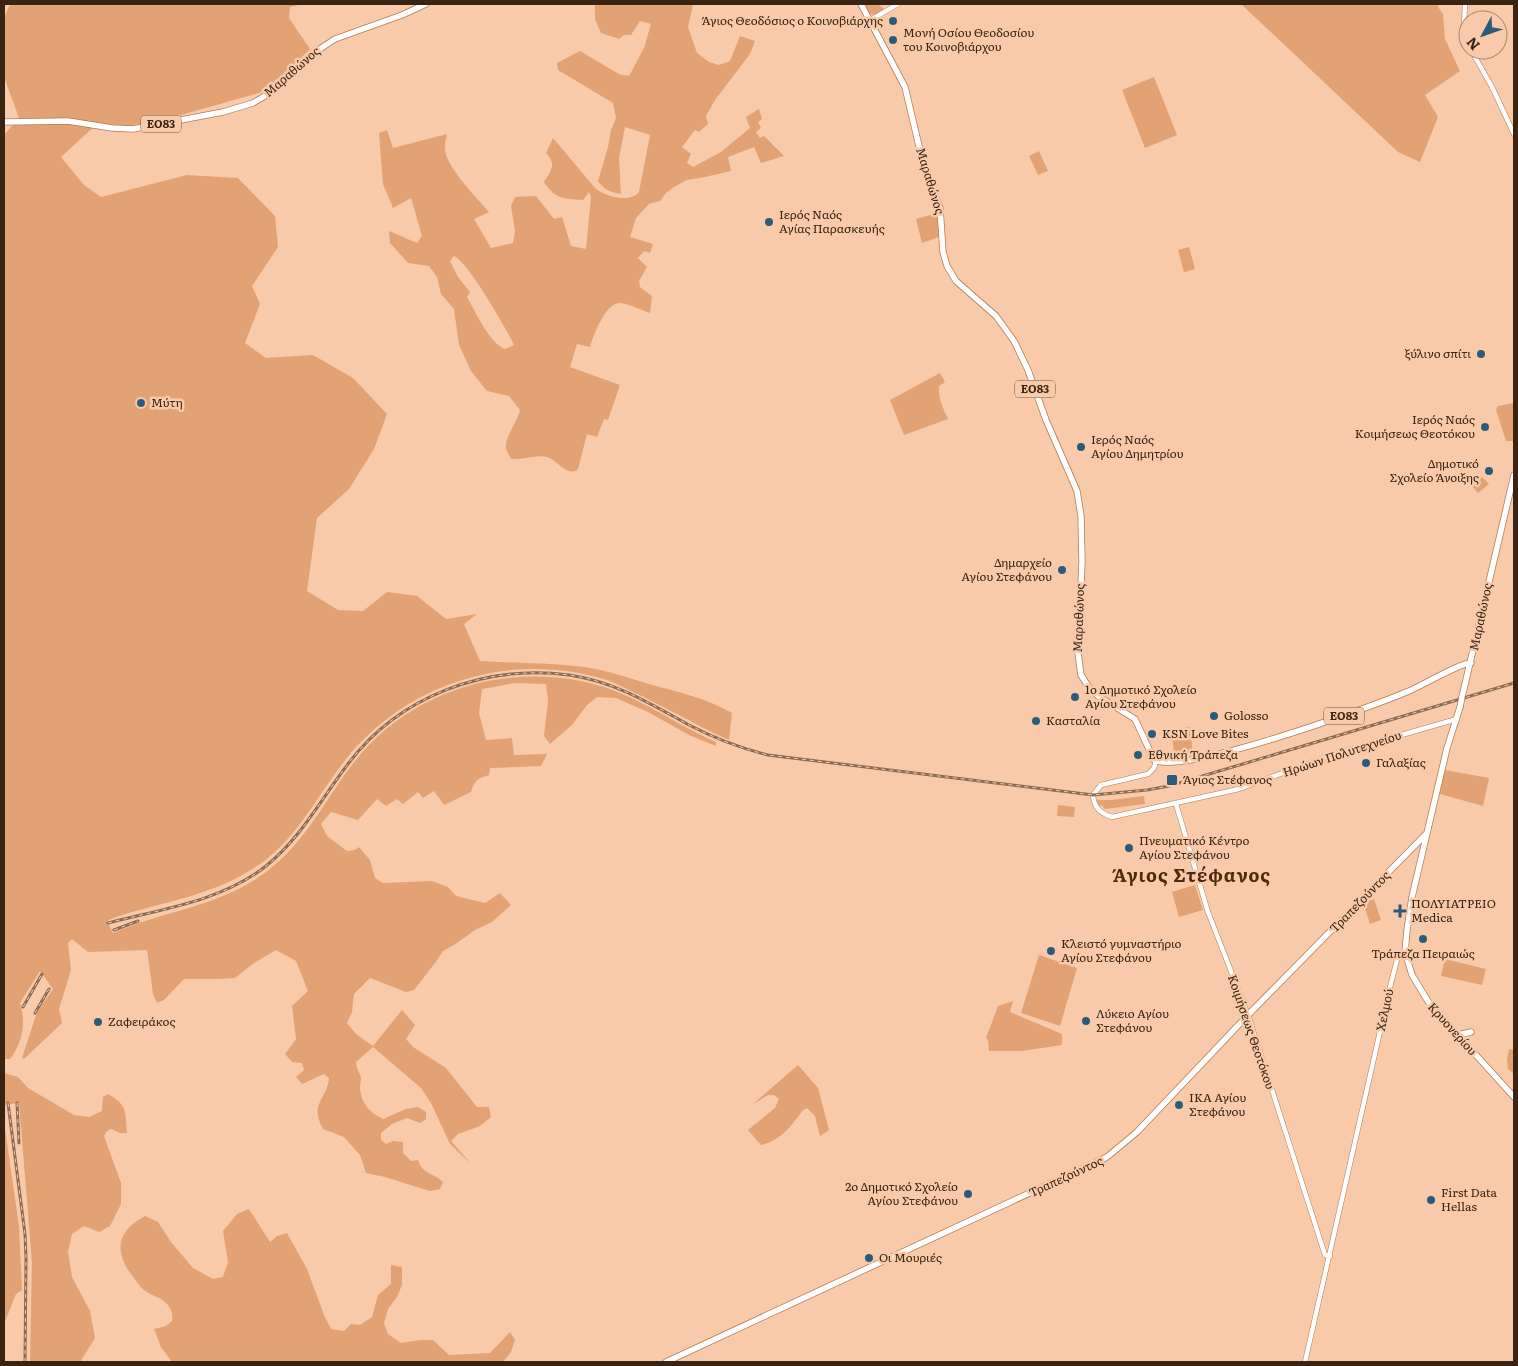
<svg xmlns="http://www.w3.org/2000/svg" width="1518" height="1366" font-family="Literata,serif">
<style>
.green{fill:#e3a273;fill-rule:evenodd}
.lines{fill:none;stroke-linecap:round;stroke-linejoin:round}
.minor-casing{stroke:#b07c54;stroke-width:5.5}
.major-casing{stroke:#b07c54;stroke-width:7}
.minor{stroke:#fff;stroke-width:4.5}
.major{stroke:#fff;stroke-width:5.5}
.rail-casing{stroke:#8b6b54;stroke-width:3}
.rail{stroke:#f8caa9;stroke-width:1;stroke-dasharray:4;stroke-linecap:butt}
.major-bridge-casing{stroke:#b07c54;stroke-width:7;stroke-linecap:butt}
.major-bridge{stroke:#fff;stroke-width:5.5}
.poi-dot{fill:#2a5c7a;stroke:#f8caa9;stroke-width:2}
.labels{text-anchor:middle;stroke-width:5;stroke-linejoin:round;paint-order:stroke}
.shield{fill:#f8caa9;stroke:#725540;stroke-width:1}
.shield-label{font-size:11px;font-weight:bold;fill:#392313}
.poi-label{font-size:12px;fill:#392313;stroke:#f8caa9;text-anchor:start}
.street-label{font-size:12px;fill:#392313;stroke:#f8caa9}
.district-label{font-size:18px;font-weight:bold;letter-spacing:1px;fill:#4f2b0c;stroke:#f8caa9}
</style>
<rect width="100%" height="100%" fill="#f8caa9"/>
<path class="green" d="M10 4H303L290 7 289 18 310 49 278 80 259 93 160 121 125 126 98 123 61 157 84 185 101 197 187 175 238 178 275 216 278 247 252 286 260 304 245 343 266 358 313 355 353 378 387 414 374 449 349 489 317 518 307 591 338 610 363 611 387 592 417 596 446 619 477 614 464 624 480 661C512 663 543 663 575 666 601 668 625 677 649 684 678 692 706 698 732 713L729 740C695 725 664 706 631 691 623 687 615 683 607 680 518 652 420 678 357 746 325 781 305 828 268 858 234 885 194 896 154 906 138 911 121 914 107 921L113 933C165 910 219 907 266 872 307 841 325 799 355 761 412 689 510 661 597 685 639 696 676 725 716 742V746L689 735 648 712 616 698 597 697 587 705 572 725 550 744 544 736 548 701 546 684 515 683 482 689 479 713 486 740 512 738 514 755 547 754 541 766 490 768 489 775C478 778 474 781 471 792L444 805 434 791 423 798 418 792 403 804 397 799 386 806 377 799 358 820 331 812 321 824 327 836 347 851 355 850 359 847 370 860 375 878 383 883 432 881 448 887 456 896 485 903 500 893 511 905 492 922 475 930 457 943 443 951 435 963 414 990 406 992 370 978 354 994 352 1012 347 1023 356 1034 373 1046 402 1010 415 1025 406 1039 413 1047 446 1068 477 1107H489L491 1117 480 1126 458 1134 451 1141 471 1164 450 1144 431 1103 421 1088 373 1047 356 1062C356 1068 359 1071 361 1077 361 1080 360 1085 360 1089 362 1104 369 1112 383 1119L406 1109 418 1107 426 1112V1119L420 1123 407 1118 392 1124 381 1133V1140L386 1144 393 1141 403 1142V1153L411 1161 418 1160C422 1174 434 1173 443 1182L440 1189 430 1191 385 1177 366 1173 360 1155 344 1137 323 1129C309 1103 327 1100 329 1078L324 1074 302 1084 296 1077 304 1070 302 1063 292 1062 285 1054 296 1039 292 1006 308 991 296 961 276 950 254 963 235 978 218 979H184L164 1000 157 1003 153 994 147 950 88 952 72 939 68 943 71 970 59 1009 62 1023 24 1059 22 1058 37 1012 53 989 40 971 20 1003C26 1023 23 1042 10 1059H4V135L19 118 4 77V18Z
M595 4H696L693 5 688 27 697 53 709 62 719 65 730 61 740 36 755 41 750 54 715 100 706 116 708 124 699 132 695 130 682 147 691 154 687 163 693 167 721 152 750 128 746 117 759 109 762 119 758 122 761 128 756 132 760 138 764 136 784 156 761 163 754 147 728 157 731 171 705 177 687 180 674 187 666 193 660 201 649 204 636 218 630 237 653 244 650 253 644 251 638 258 647 267 639 281 640 287 652 296 650 313C641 310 629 304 620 303 606 302 593 336 590 347L577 344 570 367 620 385 608 420 604 419 597 437 587 434 578 469C567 478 558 460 547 457 538 454 522 460 511 459 510 456 506 451 506 448 504 438 518 421 520 410L509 396 487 391 471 371 459 345 454 309 441 294 437 277 429 266 408 263 390 243 389 231 417 243 422 236 411 198 393 208 383 184 379 133 387 130 393 148 447 134C446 139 444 145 445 150 447 168 477 198 489 212L474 219 491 248 513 243 515 231 511 206 515 197 536 196 554 219 562 217 571 246 586 249 591 197 589 192 583 200C563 198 556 200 544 182 551 170 557 165 546 153L553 138 596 189C607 197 630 203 639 192L650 135 625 127 619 158 621 194C611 192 604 190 598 181L608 147 611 130 616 118 613 103 558 70 557 63 580 51 619 74 629 76 644 48 651 24 640 21 631 35H624L619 39 601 33 595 19ZM454 256C468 262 506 328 514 345L505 349C490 344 475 311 467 297L470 292 458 277 450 261Z
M865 4H878L885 10 874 15 869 13Z
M1241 4H1439L1438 7 1443 14 1445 39 1460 71 1425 95 1438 117 1420 162 1398 152Z
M1154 77 1177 135 1145 148 1122 90Z
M1039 151 1048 171 1038 175 1029 156Z
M937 213 939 237 922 243 916 219Z
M1189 247 1195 269 1184 272 1178 250Z
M940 373 945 382 939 386C938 399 943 408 948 419L904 435 890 400Z
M1514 403V441H1506L1496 410 1498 406Z
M1482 477 1489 484 1478 493 1472 486Z
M1190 727 1193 756 1175 758 1171 729Z
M1445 770 1489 778 1483 806 1440 794Z
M1144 796 1145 804 1105 809 1101 805H1097L1096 800H1111Z
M1058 805 1075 807 1074 817 1057 816Z
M1195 885 1203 910 1179 917 1172 892Z
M1374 899 1381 920 1370 924 1363 902Z
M1039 955 1077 968 1060 1026 1021 1013Z
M1445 959 1486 969 1482 985 1441 976Z
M1013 1001 1010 1012 1062 1034V1045L1022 1051H989L988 1040 986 1038 998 1006Z
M1509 1049 1514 1050V1074L1508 1069 1507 1060Z
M798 1065 818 1088 829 1130 820 1136 815 1116 807 1108 803 1110C791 1126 782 1140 761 1145L748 1130 775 1108 779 1099 774 1095H768L752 1105Z
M4 1073 18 1077 28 1088 74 1115 89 1117 102 1111 103 1097 108 1094C128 1105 125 1112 127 1133H120L111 1129 107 1131 104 1136 121 1183V1204L110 1226 99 1232 84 1226 72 1234 68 1252 72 1277 90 1311 95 1338 80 1362H30L32 1262 19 1103 4 1105Z
M4 1122 19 1226 22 1290 16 1294 6 1319 4 1321Z
M249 1209 270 1242 277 1236 287 1233 307 1269 324 1315 331 1329 344 1331 351 1324 360 1325 372 1317 378 1295 391 1284V1265L402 1267V1285L397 1297 388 1309 384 1323 388 1334 401 1343 420 1340H433L449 1355 490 1353 510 1332 515 1340 511 1352 503 1362H172L161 1347 154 1329 166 1326 172 1321C173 1315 172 1309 167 1304 161 1297 151 1296 144 1290 140 1287 137 1282 134 1278 114 1253 115 1232 145 1216L158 1222 171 1242 193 1268 213 1279 223 1277 228 1262 223 1231 237 1214Z"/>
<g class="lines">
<g class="minor-casing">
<path id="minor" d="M1465 4 1464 25 1468 44
M869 21 898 4
M1471 50 1492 87 1514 134
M1156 761 1154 768 1148 774 1101 785 1093 795C1094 808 1100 813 1112 817L1239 789 1335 754 1457 719
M1176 804 1208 912 1248 1015 1325 1255 1330 1256
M1305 1362 1391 983 1398 956 1405 952"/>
</g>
<g class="major-casing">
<path id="major" d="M861 4 905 87 923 163 940 208 943 252 947 266 956 281 996 316 1014 341 1028 370 1046 420 1077 491 1081 516 1082 562 1078 653 1081 675 1088 686 1098 696 1135 719 1154 760C1181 776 1374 706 1409 691 1421 686 1462 662 1471 663
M4 122 68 121 112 128 133 129 223 112 253 103 270 93 312 54 335 39 402 15 426 4
M1462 697 1514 475
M1460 707 1447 748 1412 897 1407 930 1405 952 1412 975 1429 1003 1514 1097
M1457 1035 1471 1032
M666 1362 1107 1157 1137 1132 1248 1015 1427 833"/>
</g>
<use href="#minor" class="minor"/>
<use href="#major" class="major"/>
<g class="rail-casing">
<path id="rail" d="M108 923C162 909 222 901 266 866 301 838 321 799 348 764 399 696 485 664 569 675 616 682 649 703 689 725 714 738 740 748 768 755L1093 795 1147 790 1169 786 1514 683
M114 930 138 921
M23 1007 42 974
M35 1013 49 989
M8 1103 25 1234 26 1258 25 1362
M17 1103 19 1143"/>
</g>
<use href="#rail" class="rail"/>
<g class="major-bridge-casing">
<path id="major-bridge" d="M1460 707 1462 697"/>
</g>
<use href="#major-bridge" class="major-bridge"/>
</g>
<g class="poi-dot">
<circle cx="893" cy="21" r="5"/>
<circle cx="893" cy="40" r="5"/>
<circle cx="769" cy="222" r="5"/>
<circle cx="1481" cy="354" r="5"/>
<circle cx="141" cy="403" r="5"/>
<circle cx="1485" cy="427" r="5"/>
<circle cx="1081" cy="447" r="5"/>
<circle cx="1489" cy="471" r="5"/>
<circle cx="1062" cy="570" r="5"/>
<circle cx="1075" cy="697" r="5"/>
<circle cx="1214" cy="716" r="5"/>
<circle cx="1036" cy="721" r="5"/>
<circle cx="1152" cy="734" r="5"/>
<circle cx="1138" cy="755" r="5"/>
<circle cx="1366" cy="763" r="5"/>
<rect x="1166" y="774" width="12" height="12" rx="2.5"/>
<circle cx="1129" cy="848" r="5"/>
<path d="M1397.5 903.5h5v5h5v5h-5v5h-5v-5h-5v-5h5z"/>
<circle cx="1423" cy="939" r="5"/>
<circle cx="1051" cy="951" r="5"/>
<circle cx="1086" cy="1021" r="5"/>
<circle cx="98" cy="1022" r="5"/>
<circle cx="1179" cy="1105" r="5"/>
<circle cx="968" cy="1194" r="5"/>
<circle cx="1431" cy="1200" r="5"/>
<circle cx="869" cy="1258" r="5"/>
</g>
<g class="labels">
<g class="shield">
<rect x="141" y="115.5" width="40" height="17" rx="4"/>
<rect x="1015" y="380.5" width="40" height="17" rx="4"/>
<rect x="1324" y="707.5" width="40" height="17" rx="4"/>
</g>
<g class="shield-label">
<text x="161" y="128">ΕΟ83</text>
<text x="1035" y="393">ΕΟ83</text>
<text x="1344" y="720">ΕΟ83</text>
</g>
<g class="poi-label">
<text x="883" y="25" text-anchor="end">Άγιος Θεοδόσιος ο Κοινοβιάρχης</text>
<text x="903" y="37">Μονή Οσίου Θεοδοσίου<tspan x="903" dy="14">του Κοινοβιάρχου</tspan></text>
<text x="779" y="219">Ιερός Ναός<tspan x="779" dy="14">Αγίας Παρασκευής</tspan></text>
<text x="1471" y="358" text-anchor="end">ξύλινο σπίτι</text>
<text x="151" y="407">Μύτη</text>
<text x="1475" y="424" text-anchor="end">Ιερός Ναός<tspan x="1475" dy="14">Κοιμήσεως Θεοτόκου</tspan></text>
<text x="1091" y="444">Ιερός Ναός<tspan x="1091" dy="14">Αγίου Δημητρίου</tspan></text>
<text x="1479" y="468" text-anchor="end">Δημοτικό<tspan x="1479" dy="14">Σχολείο Άνοιξης</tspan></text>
<text x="1052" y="567" text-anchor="end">Δημαρχείο<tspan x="1052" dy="14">Αγίου Στεφάνου</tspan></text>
<text x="1085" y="694">1ο Δημοτικό Σχολείο<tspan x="1085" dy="14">Αγίου Στεφάνου</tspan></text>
<text x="1224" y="720">Golosso</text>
<text x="1046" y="725">Κασταλία</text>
<text x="1162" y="738">KSN Love Bites</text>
<text x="1148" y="759">Εθνική Τράπεζα</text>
<text x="1376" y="767">Γαλαξίας</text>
<text x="1183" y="784">Άγιος Στέφανος</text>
<text x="1139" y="845">Πνευματικό Κέντρο<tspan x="1139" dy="14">Αγίου Στεφάνου</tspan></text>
<text x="1411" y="908">ΠΟΛΥΙΑΤΡΕΙΟ<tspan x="1411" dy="14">Medica</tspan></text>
<text x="1061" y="948">Κλειστό γυμναστήριο<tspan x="1061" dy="14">Αγίου Στεφάνου</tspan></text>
<text x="1423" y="958" text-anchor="middle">Τράπεζα Πειραιώς</text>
<text x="1096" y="1018">Λύκειο Αγίου<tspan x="1096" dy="14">Στεφάνου</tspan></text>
<text x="108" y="1026">Ζαφειράκος</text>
<text x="1189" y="1102">ΙΚΑ Αγίου<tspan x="1189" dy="14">Στεφάνου</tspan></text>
<text x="958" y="1191" text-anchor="end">2ο Δημοτικό Σχολείο<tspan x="958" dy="14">Αγίου Στεφάνου</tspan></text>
<text x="1441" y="1197">First Data<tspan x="1441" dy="14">Hellas</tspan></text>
<text x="879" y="1262">Οι Μουριές</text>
</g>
<g class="street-label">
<text transform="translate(292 72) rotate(-41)" y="4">Μαραθώνος</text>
<text transform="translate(930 181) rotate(73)" y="4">Μαραθώνος</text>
<text transform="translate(1481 617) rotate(-78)" y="4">Μαραθώνος</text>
<text transform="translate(1079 618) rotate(-88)" y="4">Μαραθώνος</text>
<text transform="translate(1342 754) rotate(-18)" y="4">Ηρώων Πολυτεχνείου</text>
<text transform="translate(1360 902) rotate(-46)" y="4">Τραπεζούντος</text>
<text transform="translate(1385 1010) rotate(-78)" y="4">Χελμού</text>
<text transform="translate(1452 1029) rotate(48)" y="4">Κρυονερίου</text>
<text transform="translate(1251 1032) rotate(71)" y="4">Κοιμήσεως Θεοτόκου</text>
<text transform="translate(1066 1177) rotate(-25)" y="4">Τραπεζούντος</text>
</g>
<g class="district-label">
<text x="1192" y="882">Άγιος Στέφανος</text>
</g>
</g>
<rect width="1518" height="1366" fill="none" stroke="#392313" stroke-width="10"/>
<g transform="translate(1483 35) rotate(229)"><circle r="24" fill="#f8caa9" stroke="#ac876d"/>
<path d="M0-4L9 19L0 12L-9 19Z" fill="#2a5c7a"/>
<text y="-8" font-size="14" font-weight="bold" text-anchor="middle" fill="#392313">N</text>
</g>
</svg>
